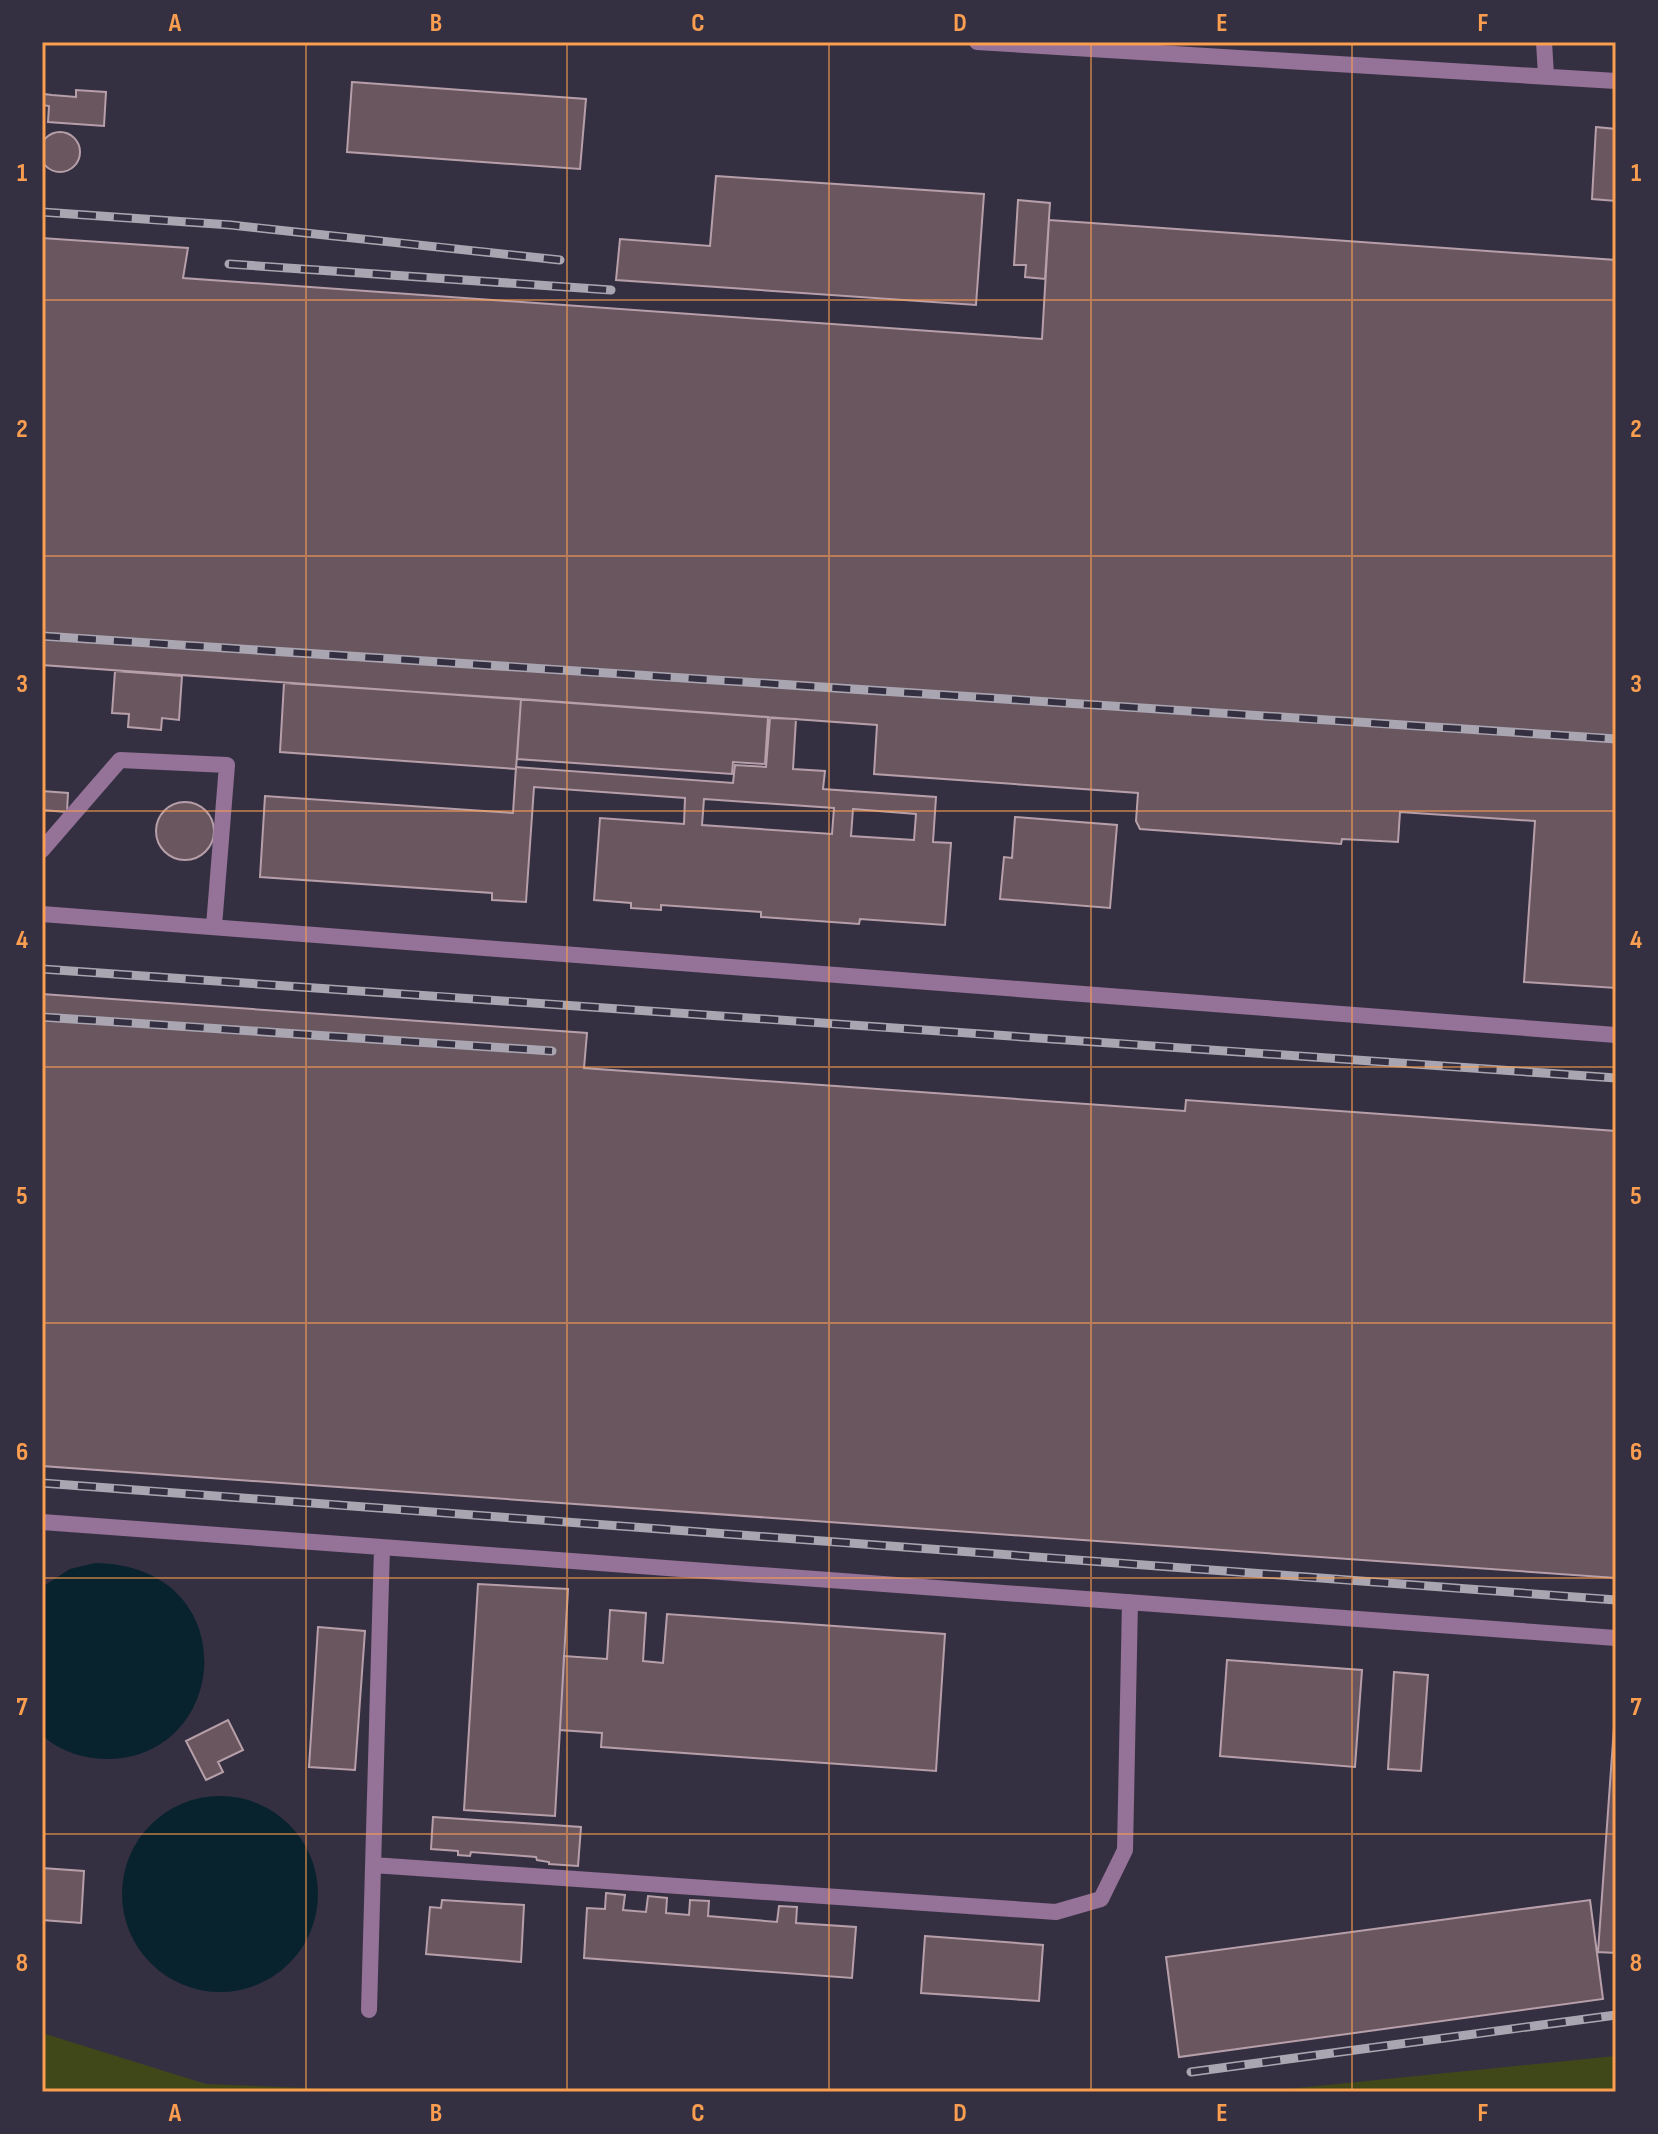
<svg xmlns="http://www.w3.org/2000/svg" width="1658" height="2134" font-family="'Sofia Sans Condensed',sans-serif">
<style>
.green{fill:#40481a}
.water{fill:#09232e}
.building{fill:#6a565f;stroke:#b69fa9;stroke-width:2;fill-rule:evenodd}
.lines{fill:none;stroke-linecap:round;stroke-linejoin:round}
.service{stroke:#957298;stroke-width:16}
.rail-casing{stroke:#a9a6b2;stroke-width:9}
.rail{stroke:#353041;stroke-width:6;stroke-dasharray:18;stroke-linecap:butt}
.grid{fill:none;stroke:#fb9e50;stroke-width:2;stroke-opacity:0.55}
.neatline{fill:none;stroke:#fb9e50;stroke-width:3}
.grid-label{font-size:26px;text-anchor:middle;font-weight:bold;fill:#fb9e50}
</style>
<rect width="100%" height="100%" fill="#353041"/>
<path class="green" d="M42 2033 206 2084 407 2092H42Z
M1616 2056V2092H1258Z"/>
<path class="water" d="M95 1563C245 1565 232 1756 109 1759 85 1759 60 1752 42 1735V1587L70 1569Z
M122 1894a98 98 0 1 1 196 0a98 98 0 1 1-196 0Z"/>
<path class="building" d="M352 82 586 99 580 169 347 152Z
M42 86H44V94L52 95 76 97V90L106 92 104 126 48 122 49 106 42 105Z
M1596 127 1616 129V201L1592 199Z
M40 152a20 20 0 1 1 40 0a20 20 0 1 1-40 0Z
M716 176 984 194 976 305 616 280 620 239 710 246Z
M1018 200 1050 203 1045 279 1025 277 1026 265H1014Z
M1049 220 1616 260V988L1524 982 1535 821 1400 812 1398 842 1342 839 1341 844 1140 829 1136 821 1138 793 874 774 877 725 42 665V238L188 248 183 278 1042 339Z
M115 671 182 676 179 720 162 718 161 730 128 727 129 714 112 713Z
M284 683 521 699 516 769 280 752Z
M521 699 768 717 765 764 733 762 732 774 517 759Z
M770 718 796 719 793 769 825 771 823 789 936 797 933 842 951 843 945 925 860 919 859 924 761 917V912L661 905V910L631 908V903L594 900 600 818 684 824 685 798 534 787 526 902 492 900V893L260 877 265 796 513 813 516 767 733 783 735 765 766 767ZM704 799 834 808 832 834 702 825ZM853 809 916 814 914 840 851 836Z
M42 791 68 793 67 812 42 810Z
M156 831a29 29 0 1 1 58 0a29 29 0 1 1-58 0Z
M1015 817 1117 825 1110 908 1000 899 1004 857 1012 858Z
M42 994 587 1033 584 1068 1185 1111 1186 1100 1616 1131V1578L42 1466Z
M478 1584 568 1589 555 1816 464 1810Z
M610 1610 646 1613 643 1661 663 1663 667 1614 945 1634 936 1771 601 1747 602 1733 560 1730 564 1656 607 1659Z
M318 1627 365 1631 355 1770 309 1767Z
M1227 1660 1362 1670 1355 1767 1220 1756Z
M1394 1672 1428 1675 1421 1771 1388 1769Z
M1616 1699V1953L1598 1952Z
M228 1720 243 1750 218 1762 223 1772 206 1780 186 1741Z
M433 1817 581 1827 578 1866 549 1864V1862L537 1860 536 1857 471 1852 470 1856 458 1855V1851L431 1849Z
M42 1868 84 1871 81 1923 42 1920Z
M606 1893 625 1895 623 1910 646 1912 648 1896 667 1898 666 1913 689 1915 690 1900 709 1901 708 1916 777 1922 779 1906 797 1907 796 1923 856 1927 852 1978 584 1958 587 1908 605 1909Z
M442 1900 524 1905 521 1962 426 1954 430 1907 441 1908Z
M1590 1900 1603 1999 1179 2057 1166 1957Z
M925 1936 1043 1945 1039 2001 921 1993Z"/>
<g class="lines">
<path class="service" d="M977 42 1616 81
M1544 42 1546 75
M42 850 120 760 227 765 214 926
M42 914 1616 1035
M42 1522 1616 1638
M373 1865 1056 1912 1101 1899 1125 1850 1130 1602
M369 2010 382 1547"/>
<g class="rail-casing">
<path id="rail" d="M42 212 231 225 560 260
M229 264 611 290
M42 636 1616 739
M42 969 1616 1078
M42 1017 552 1051
M42 1483 1616 1600
M1191 2072 1616 2015"/>
</g>
<use href="#rail" class="rail"/>
</g>
<path class="grid" d="M306 42V2092M567 42V2092M829 42V2092M1091 42V2092M1352 42V2092M42 300H1616M42 556H1616M42 811H1616M42 1067H1616M42 1323H1616M42 1578H1616M42 1834H1616"/>
<rect width="1658" height="2134" fill="none" stroke="#353041" stroke-width="88"/>
<rect x="44" y="44" width="1570" height="2046" class="neatline"/>
<g class="grid-label">
<text x="175" y="31">A</text>
<text x="436" y="31">B</text>
<text x="698" y="31">C</text>
<text x="960" y="31">D</text>
<text x="1222" y="31">E</text>
<text x="1483" y="31">F</text>
<text x="22" y="181">1</text>
<text x="1636" y="181">1</text>
<text x="22" y="437">2</text>
<text x="1636" y="437">2</text>
<text x="22" y="692">3</text>
<text x="1636" y="692">3</text>
<text x="22" y="948">4</text>
<text x="1636" y="948">4</text>
<text x="22" y="1204">5</text>
<text x="1636" y="1204">5</text>
<text x="22" y="1460">6</text>
<text x="1636" y="1460">6</text>
<text x="22" y="1715">7</text>
<text x="1636" y="1715">7</text>
<text x="22" y="1971">8</text>
<text x="1636" y="1971">8</text>
<text x="175" y="2121">A</text>
<text x="436" y="2121">B</text>
<text x="698" y="2121">C</text>
<text x="960" y="2121">D</text>
<text x="1222" y="2121">E</text>
<text x="1483" y="2121">F</text>
</g>
</svg>
